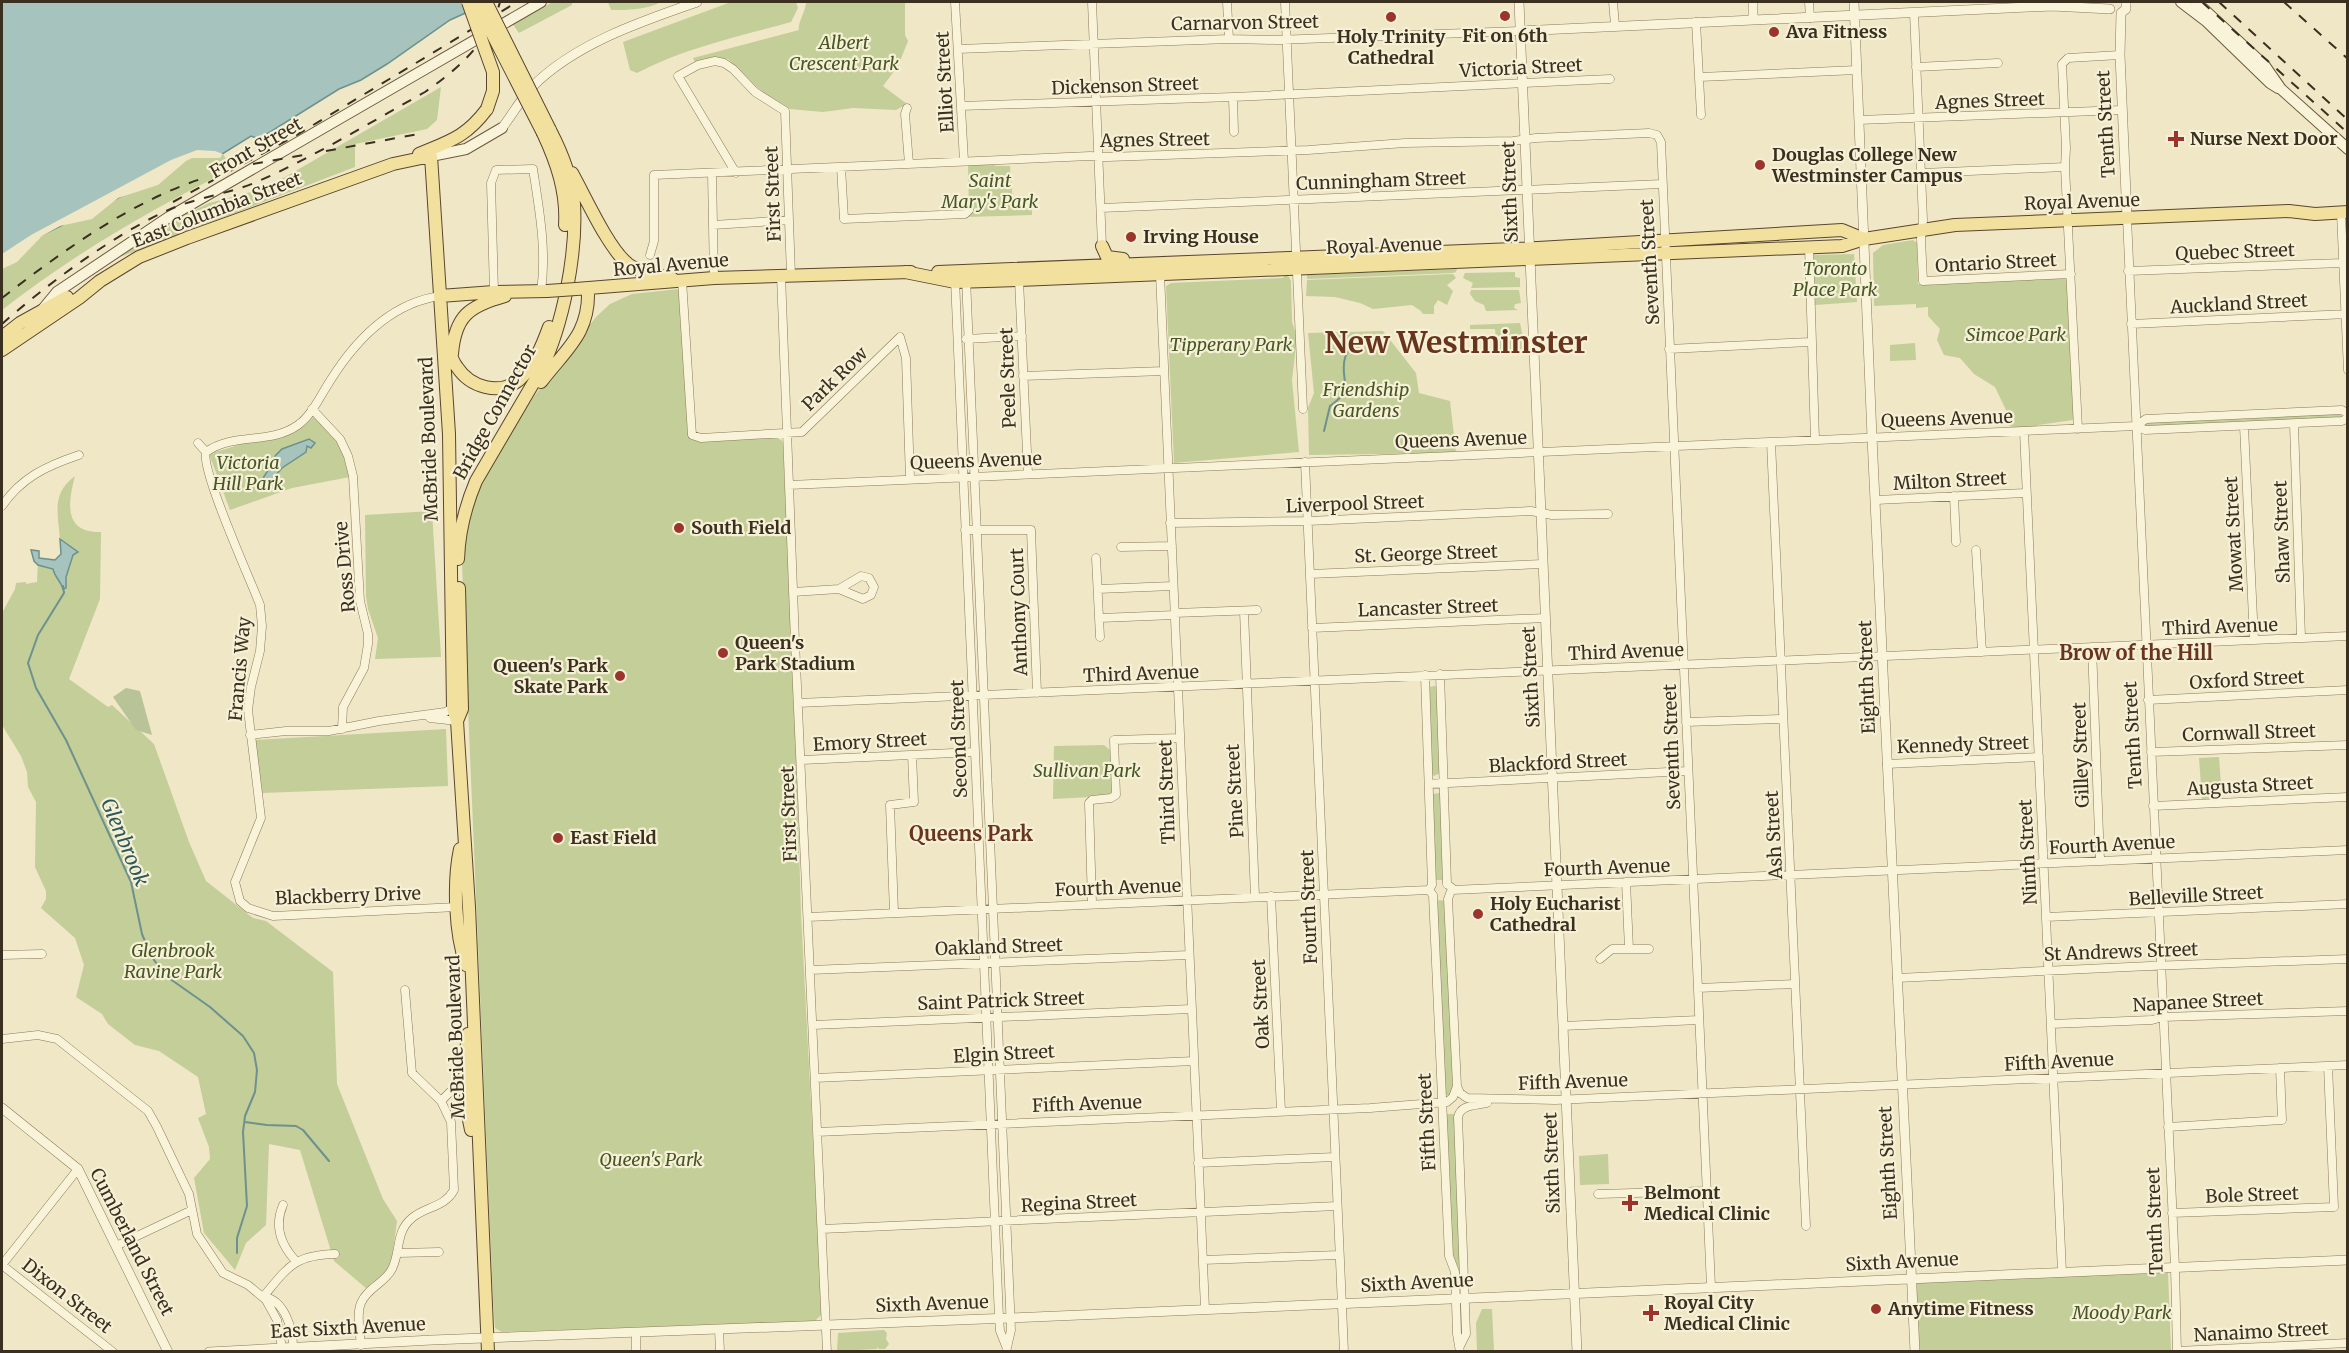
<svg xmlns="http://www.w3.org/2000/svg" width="2349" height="1353" font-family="Merriweather,serif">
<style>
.green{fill:#c3ce99}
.cemetery{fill:#b9c398}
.water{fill:#a7c3bd;stroke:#6d918c;stroke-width:1.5}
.pier{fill:#efe7c6}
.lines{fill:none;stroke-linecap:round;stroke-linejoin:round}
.stream{stroke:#6d918c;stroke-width:2}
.minor-casing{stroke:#8b795b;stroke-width:9}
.tertiary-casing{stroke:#8b795b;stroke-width:10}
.secondary-casing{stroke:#6d5a3e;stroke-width:12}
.primary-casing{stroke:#59462f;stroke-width:14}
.minor{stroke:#f9f3d9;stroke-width:8}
.tertiary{stroke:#f9f3d9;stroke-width:9}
.secondary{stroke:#f9f3d9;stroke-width:10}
.primary{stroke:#f2e09e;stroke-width:12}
.rail{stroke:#3b2f1f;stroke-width:2;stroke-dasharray:10 10;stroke-linecap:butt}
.primary-bridge-casing{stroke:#59462f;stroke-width:14;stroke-linecap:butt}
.primary-bridge{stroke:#f2e09e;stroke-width:12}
.poi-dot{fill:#9b342a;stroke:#f6f0d6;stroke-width:2}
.labels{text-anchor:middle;stroke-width:4.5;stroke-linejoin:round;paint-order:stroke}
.street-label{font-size:18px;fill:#3b2f1f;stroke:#f6f0d6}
.poi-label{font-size:18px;font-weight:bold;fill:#3b2f1f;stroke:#f6f0d6;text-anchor:start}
.park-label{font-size:18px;font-style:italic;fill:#465725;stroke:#f6f0d6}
.neighbourhood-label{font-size:20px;font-weight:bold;fill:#68341e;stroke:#f6f0d6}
.water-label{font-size:20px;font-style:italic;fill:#2e595b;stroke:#f6f0d6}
.town-label{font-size:30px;font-weight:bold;fill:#68341e;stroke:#f6f0d6}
</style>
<rect width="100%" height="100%" fill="#efe7c6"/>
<path class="green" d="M553 2H572V5L519 33 512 23Z
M608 2H661C645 10 629 10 611 10Z
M731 2H796L798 8 791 22C740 36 684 48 637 73L630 70 623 42Z
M806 2H905V35L908 41 898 66 883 86 907 104 896 110 853 108 823 112 790 109 758 88 728 59 710 58 695 62 693 58 799 30C797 24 806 11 806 2Z
M441 87 437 120 427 129 355 144V167L120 257 137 244 184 215 209 203 266 188Z
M223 154 232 169C152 209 72 255 2 310V268L42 235 184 158Z
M992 164 996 166H1010L1013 202 1019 208H1032V215L966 217 972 212 969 210 968 165Z
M1913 240 1917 243 1918 284 2062 278 2068 280 2074 417 2073 420 2038 425C2030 431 2017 429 2009 426L2007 412 1995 387 1974 374 1960 358 1944 355 1937 340 1940 329 1928 316V307L1916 308V304L1874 306 1873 253 1883 245Z
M1854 254 1857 302 1815 305 1814 255Z
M1457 269 1456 272 1453 273 1307 279V275Z
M1515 272V277L1520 278V287L1471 288 1473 283 1463 278 1465 273Z
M1453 274 1456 278 1447 285 1453 291 1447 305 1438 300 1434 306V314H1423L1421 311 1412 305 1373 309 1360 303 1335 297 1306 296 1307 280Z
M1285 275 1289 277 1291 281 1292 322 1297 337 1292 380 1299 452 1174 463 1166 286 1171 283 1283 278Z
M679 289 691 437 778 438 782 441 783 444 795 711 801 914 822 1314 814 1322 502 1332 495 1328 493 1301 462 564 463 531 482 479 534 396 596 317 610 304 632 294Z
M1471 290H1519L1521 303 1515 304 1514 308 1518 310 1486 311 1484 305 1475 301 1470 294Z
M1520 323 1523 337 1517 338H1523V354L1498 355 1495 329H1470V325Z
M1383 331 1416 373 1419 393 1450 401 1456 453 1309 455 1308 408 1314 393 1308 333Z
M1915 343 1916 360 1890 361V345Z
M2341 413V419L2146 427V421Z
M313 417C333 430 345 453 350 477L292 488 230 510 209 454C223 450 236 445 250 442 282 437 288 441 313 417Z
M75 476C68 502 63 533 101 532L100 599 69 679 108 707 112 705 154 744 189 842 206 881 253 918 266 921 333 972 337 1084 383 1199 397 1221 392 1258 387 1272 367 1289 334 1261 300 1150 269 1144 266 1225 246 1243 235 1270 204 1233 194 1178 210 1159 209 1147 198 1118 206 1114 198 1077 159 1051 135 1045 108 1024 102 1014 76 997 84 965 75 938 41 908 46 899V891L35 867 36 802 28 787 27 772 21 756 2 725V613L15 589 16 583 26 582V584L37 582 38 559H66L63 543 60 539C58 513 51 494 75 476Z
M432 511 441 657 375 659 378 638 368 609 366 596 365 515Z
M1435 686 1437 687 1440 773 1434 776 1432 774 1428 687Z
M446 729 448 786 262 793 255 740Z
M1104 745 1111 751 1114 791 1110 796 1053 799 1054 746Z
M2219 757 2222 798 2202 799 2199 758Z
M1440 793 1444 880H1437L1435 878 1433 794Z
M1439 900 1446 901 1455 1086 1452 1095H1445L1436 903Z
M1446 1114H1455L1461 1287 1458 1267 1452 1255Z
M1608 1154 1609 1184 1580 1185 1579 1156Z
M2168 1272 2171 1351H1919L1915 1282Z
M1482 1309H1492L1494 1351H1477L1476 1323Z
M884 1330 887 1333 886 1339 889 1344 885 1349H879L877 1347V1349L837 1351 838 1333Z"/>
<path class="cemetery" d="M126 688 140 691 152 735 136 730 113 697Z"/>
<path class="water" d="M2 2H490L450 20 387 64 361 80 339 89 259 139 251 136 219 156 192 155 132 191 42 235 2 268Z
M309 439 315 443 311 448 307 446 306 452 282 468 270 482H264L263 478 275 460V456L282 449Z
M60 539 78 552 73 555 66 577V588L63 589C61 581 55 578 53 569L38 565 34 561 31 550 39 551V558L55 560 61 554Z"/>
<path class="pier" d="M197 150 215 151 223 154 220 158H192L186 161 158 185 118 198 92 219 60 226 42 236 17 262 2 269V254L31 235 171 160Z"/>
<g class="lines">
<path class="stream" d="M1324 431 1330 406C1356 389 1339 378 1345 358 1347 349 1357 343 1364 338
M63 586 64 593 38 635 28 663 36 688 66 740 131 882 142 934 151 956 166 976 210 1007 243 1036 254 1053 257 1070 255 1092 245 1116 243 1132 247 1206 237 1238V1253
M245 1122 267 1125 296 1126 303 1130 329 1161"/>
<g class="minor-casing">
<path id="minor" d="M955 2 964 161
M1092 2 1102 246
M1227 2 1229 39
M1285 2 1303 409
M1613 2 1615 25
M1809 2 1810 18
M1914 13 1923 220 1921 239 1923 281 2071 274
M1696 22 1701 115
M958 49 1229 39 1276 40 1520 31
M1916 67 1998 63
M1700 77 1857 70
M1233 97 1234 132
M961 106 1233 97 1610 79
M907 108 905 114 909 164
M1859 120 2122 110
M841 167 844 219 965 214 969 210
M712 173 714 278
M736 173 678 76 698 65 715 61 724 63 733 69 755 92 785 111 791 275
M1922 173 2065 167
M1101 208 1662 184
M2341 213 2348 370
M2127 218 2175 1267 2177 1352
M713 225 789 220
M1809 246 1815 440
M650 255 654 241V175L1090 156 1108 157 1308 150 1405 143 1513 141 1536 138 1649 133 1657 135 1661 142 1711 1287
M2128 271 2343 263
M1160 274 1205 1309
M781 275 795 642 827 1352
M966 278 1011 1330 1006 1352
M955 279 999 1318 1000 1331 1006 1346
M682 280 692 435 701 438 802 432 900 337 906 358 910 479
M1019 280 1028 474
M494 292 491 183 496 170 533 169C539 208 547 251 541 291
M2131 324 2348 314
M966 339 1022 336
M1669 349 1810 342
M1023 376 1164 371
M312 409 340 439 348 456 353 476 360 601 368 634V644L364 668 343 707 342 729
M2294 424 2301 638
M2136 426 2146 419 2342 410 2348 414
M2244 426 2254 640
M2078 429 2065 167 2066 148 2062 64 2068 58 2120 55
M2024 431 2062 1272
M1771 442 1806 1226
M198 443 206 452
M206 452C200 469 251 581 260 605L262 626 260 651 251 687 248 710 261 818 235 882 240 901 248 908 273 916 457 907
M206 452C234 432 270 445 298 425 312 415 321 395 330 381 355 341 391 303 440 296
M1305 462 1344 1352
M789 485 2136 426 2145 430 2342 421 2348 418
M1954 496 1956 542
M1876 500 2025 493
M2 506C21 478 46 466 79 455
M1170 523 1308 521 1531 511 1552 515 1608 514
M965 530H1031L1037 693
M1121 547 1172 546
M1976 550 1982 652
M1096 558 1100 637
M1310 574 1543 564
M1098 589 1173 586
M793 592 839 589 861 576 869 578 874 587 871 595 863 599 839 589
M1244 611 1255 897
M1175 613 1257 610
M1100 618 1175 615
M1312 628 1545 618
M2092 647 2100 861
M1440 674 1447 884
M1425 675 1432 885 1429 890 1433 895 1449 1256 1455 1272 1457 1334 1460 1352
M2148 700 2348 690
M798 703 2348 636
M430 718 457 721
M1686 722 1783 719
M250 735 286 731H329L379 721 445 712 453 708
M2151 752 2348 745
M802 760 975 752
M1887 764 2039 757
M1429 784 1688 771
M2153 806 2348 797
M1626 882 1629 949H1649
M1452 890 2348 850
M1271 896 1281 1111
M1092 903 1089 803 1092 800 1111 798 1116 795 1114 740 1180 738
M894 913 890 805 914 802 912 755
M808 917 1429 890
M2046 917 2348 904
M2 955 42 954
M1600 959 1612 949H1629
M810 970 1189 955
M1897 978 2150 966 2348 959
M1698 988 1794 984
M2051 1024 2152 1020 2163 1017 2348 1011
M813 1025 1191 1009
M1563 1026 1699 1020
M2 1039 38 1035 57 1039 148 1111 157 1127 189 1194 197 1234 223 1273 248 1285 266 1300 277 1320 282 1348
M815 1078 1194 1061
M1457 1086 1460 1093 1467 1098 1555 1100 2348 1065
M441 1101 450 1092 466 1089
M2168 1127 2282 1120 2280 1068
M817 1132 1370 1108 1447 1102 1453 1097 1457 1086 1448 899 1452 888 1447 884
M1198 1163 1335 1157
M1598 1194 1706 1191
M283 1205C274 1226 281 1245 296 1261
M2172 1213 2334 1207 2328 1066
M822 1229 1337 1206
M116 1246 192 1210
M398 1253 439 1252
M1203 1260 1339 1255
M2 1265 113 1352
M2 1265 78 1169
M263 1297C288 1267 294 1255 335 1254
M264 1297C285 1300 293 1330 293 1347
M719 1329 720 1352
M361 1345C360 1333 356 1315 361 1303 367 1288 385 1283 392 1269 401 1251 395 1232 412 1218 426 1206 444 1208 454 1190L451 1122 441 1101 412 1073 405 990
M1460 1346 1466 1334 1458 1117C1461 1104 1476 1106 1487 1103
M2177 1351 2348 1343
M636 1352V1333"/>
</g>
<g class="tertiary-casing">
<path id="tertiary" d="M1519 2 1577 1352
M1753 2V20
M1854 2 1872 437 1915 1352
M2121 13 2120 55 2127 218
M2121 13 2126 9V2
M1520 31 2052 6 2110 9
M502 128C512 115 521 99 532 87 574 44 642 21 697 2
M2 1108 78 1169 168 1352
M209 1352 432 1340 1010 1318 2348 1260"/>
</g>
<g class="secondary-casing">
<path id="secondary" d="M2181 2 2206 21 2270 83 2278 88
M2196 2 2265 66 2281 89 2348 149
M431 156 466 149 502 128
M43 309 57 292 169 217 541 2"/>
</g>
<g class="primary-casing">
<path id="primary" d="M543 133C557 163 567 192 565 225
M419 154C450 141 466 137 487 109
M572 173C585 196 608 248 628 264 640 273 658 275 672 278
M1102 246 1107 257 1123 259
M905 272 955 282 1019 280 1842 246 1864 239 1955 225 2289 211 2315 214 2348 212
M938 272 1538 248 1842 230 1864 239
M576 289 714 278 911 272
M440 296 494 292 547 291
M2 337 20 323 67 297
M447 345C450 353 452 361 457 367 470 387 499 396 519 380 534 366 542 346 549 327
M2 350 79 298 100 281 139 257 187 238 393 164 431 156 449 434 453 708 457 721 469 907 488 1352
M452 354C455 316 469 306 505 296
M541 382C566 349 590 334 588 289
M458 559C459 531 465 507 476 481L541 370C563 325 577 254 574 204 572 177 562 153 550 130
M457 721 462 709 459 588
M460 849C453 882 455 933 466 965
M468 1034C464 1065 464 1100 471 1130"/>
</g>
<use href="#minor" class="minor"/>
<use href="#tertiary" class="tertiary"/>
<use href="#secondary" class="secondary"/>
<use href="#primary" class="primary"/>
<path class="rail" d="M2202 2 2348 133
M2219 2 2348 120
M2284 2 2348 59
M326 151 424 133
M253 164 303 155
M173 202 295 136 517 2
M2 298C60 253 130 202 201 179
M2 324C46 285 112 236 166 211 196 197 231 194 261 180 317 155 371 122 425 92 458 69 489 42 500 2"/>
<g class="primary-bridge-casing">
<path id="primary-bridge" d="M468 2 493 72V91L487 109
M476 2 543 133
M486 2 550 130
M547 291 576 289"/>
</g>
<use href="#primary-bridge" class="primary-bridge"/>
</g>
<g class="poi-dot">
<circle cx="1505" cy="16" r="6"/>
<circle cx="1391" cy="17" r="6"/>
<circle cx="1774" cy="32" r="6"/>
<path d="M2173 130h6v6h6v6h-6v6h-6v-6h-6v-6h6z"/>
<circle cx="1760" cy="165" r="6"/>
<circle cx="1131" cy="237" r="6"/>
<circle cx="679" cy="528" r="6"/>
<circle cx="723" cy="653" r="6"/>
<circle cx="620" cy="676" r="6"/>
<circle cx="558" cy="838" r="6"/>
<circle cx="1478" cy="914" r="6"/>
<path d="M1627 1194h6v6h6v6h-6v6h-6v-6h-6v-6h6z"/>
<circle cx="1876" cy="1309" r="6"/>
<path d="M1648 1304h6v6h6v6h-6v6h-6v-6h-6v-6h6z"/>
</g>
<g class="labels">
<g class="street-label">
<text transform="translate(1245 23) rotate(-1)" y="6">Carnarvon Street</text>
<text transform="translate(1521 68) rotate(-3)" y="6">Victoria Street</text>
<text transform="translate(945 82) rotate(-93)" y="6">Elliot Street</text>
<text transform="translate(1125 86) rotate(-2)" y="6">Dickenson Street</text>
<text transform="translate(1990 101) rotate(-2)" y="6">Agnes Street</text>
<text transform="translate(2106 124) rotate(-93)" y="6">Tenth Street</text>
<text transform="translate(1155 140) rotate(-1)" y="6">Agnes Street</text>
<text transform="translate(256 148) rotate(-30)" y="6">Front Street</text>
<text transform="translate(1381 181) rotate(-2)" y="6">Cunningham Street</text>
<text transform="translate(1510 192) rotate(-92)" y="6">Sixth Street</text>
<text transform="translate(773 194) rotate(-92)" y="6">First Street</text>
<text transform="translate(2082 202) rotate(-2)" y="6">Royal Avenue</text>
<text transform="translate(217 210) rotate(-21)" y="6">East Columbia Street</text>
<text transform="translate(1384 246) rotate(-2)" y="6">Royal Avenue</text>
<text transform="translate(2235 252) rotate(-2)" y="6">Quebec Street</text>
<text transform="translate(1650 262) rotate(-93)" y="6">Seventh Street</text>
<text transform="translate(1996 263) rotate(-3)" y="6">Ontario Street</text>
<text transform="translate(671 265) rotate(-5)" y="6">Royal Avenue</text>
<text transform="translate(2239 304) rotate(-3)" y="6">Auckland Street</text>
<text transform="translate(1008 378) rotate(-92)" y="6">Peele Street</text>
<text transform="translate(835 379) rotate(-44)" y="6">Park Row</text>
<text transform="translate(495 412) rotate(-61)" y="6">Bridge Connector</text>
<text transform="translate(1947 419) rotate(-2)" y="6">Queens Avenue</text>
<text transform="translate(429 439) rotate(-92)" y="6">McBride Boulevard</text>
<text transform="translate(1461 440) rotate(-2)" y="6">Queens Avenue</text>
<text transform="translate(976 461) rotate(-2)" y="6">Queens Avenue</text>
<text transform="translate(1950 481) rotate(-3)" y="6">Milton Street</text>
<text transform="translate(1355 504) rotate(-2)" y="6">Liverpool Street</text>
<text transform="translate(2282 532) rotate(-92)" y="6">Shaw Street</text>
<text transform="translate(2234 534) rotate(-93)" y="6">Mowat Street</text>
<text transform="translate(1426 554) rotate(-2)" y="6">St. George Street</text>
<text transform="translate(345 567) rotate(-95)" y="6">Ross Drive</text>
<text transform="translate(1428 608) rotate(-2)" y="6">Lancaster Street</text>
<text transform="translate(1019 612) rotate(-92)" y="6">Anthony Court</text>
<text transform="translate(2220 627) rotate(-2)" y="6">Third Avenue</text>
<text transform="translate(1626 652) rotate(-2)" y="6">Third Avenue</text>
<text transform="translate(240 669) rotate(-85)" y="6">Francis Way</text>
<text transform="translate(1141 674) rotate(-2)" y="6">Third Avenue</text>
<text transform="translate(1531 677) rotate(-93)" y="6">Sixth Street</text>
<text transform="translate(1867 677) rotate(-92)" y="6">Eighth Street</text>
<text transform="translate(2247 680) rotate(-3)" y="6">Oxford Street</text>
<text transform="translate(2249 733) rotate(-2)" y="6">Cornwall Street</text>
<text transform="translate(2133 735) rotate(-93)" y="6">Tenth Street</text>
<text transform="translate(959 739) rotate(-92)" y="6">Second Street</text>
<text transform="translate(870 742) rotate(-3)" y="6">Emory Street</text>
<text transform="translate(1963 745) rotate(-2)" y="6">Kennedy Street</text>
<text transform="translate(1672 747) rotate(-92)" y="6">Seventh Street</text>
<text transform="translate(2081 755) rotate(-92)" y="6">Gilley Street</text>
<text transform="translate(1558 763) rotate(-3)" y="6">Blackford Street</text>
<text transform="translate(2250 786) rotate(-3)" y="6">Augusta Street</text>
<text transform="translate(1235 791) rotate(-93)" y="6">Pine Street</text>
<text transform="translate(1167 792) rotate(-92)" y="6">Third Street</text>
<text transform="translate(789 814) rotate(-92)" y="6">First Street</text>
<text transform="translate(1774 835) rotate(-93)" y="6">Ash Street</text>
<text transform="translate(2112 845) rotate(-3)" y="6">Fourth Avenue</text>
<text transform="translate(2028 852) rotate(-93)" y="6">Ninth Street</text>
<text transform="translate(1607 868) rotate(-2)" y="6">Fourth Avenue</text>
<text transform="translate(1118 888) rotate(-2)" y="6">Fourth Avenue</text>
<text transform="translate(348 896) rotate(-2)" y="6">Blackberry Drive</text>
<text transform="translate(2196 896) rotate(-3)" y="6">Belleville Street</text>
<text transform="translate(1309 907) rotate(-92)" y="6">Fourth Street</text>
<text transform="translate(999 947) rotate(-2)" y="6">Oakland Street</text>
<text transform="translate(2121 952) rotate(-2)" y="6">St Andrews Street</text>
<text transform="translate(1001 1001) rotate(-2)" y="6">Saint Patrick Street</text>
<text transform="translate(2198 1002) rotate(-3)" y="6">Napanee Street</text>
<text transform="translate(1261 1004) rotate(-93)" y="6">Oak Street</text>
<text transform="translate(456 1037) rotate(-92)" y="6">McBride Boulevard</text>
<text transform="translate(1004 1054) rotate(-3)" y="6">Elgin Street</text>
<text transform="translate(2059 1062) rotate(-3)" y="6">Fifth Avenue</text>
<text transform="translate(1573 1082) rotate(-2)" y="6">Fifth Avenue</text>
<text transform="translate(1087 1104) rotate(-2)" y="6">Fifth Avenue</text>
<text transform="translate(1427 1122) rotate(-93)" y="6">Fifth Street</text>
<text transform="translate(1552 1163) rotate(-92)" y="6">Sixth Street</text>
<text transform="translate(1888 1163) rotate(-93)" y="6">Eighth Street</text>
<text transform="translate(2252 1195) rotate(-2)" y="6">Bole Street</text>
<text transform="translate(1079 1203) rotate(-3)" y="6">Regina Street</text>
<text transform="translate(2155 1221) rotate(-92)" y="6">Tenth Street</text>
<text transform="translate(132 1242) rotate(63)" y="6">Cumberland Street</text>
<text transform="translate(1902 1262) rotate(-3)" y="6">Sixth Avenue</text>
<text transform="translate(1417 1283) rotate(-3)" y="6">Sixth Avenue</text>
<text transform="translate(67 1296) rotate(38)" y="6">Dixon Street</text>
<text transform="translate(932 1304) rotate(-2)" y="6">Sixth Avenue</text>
<text transform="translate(348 1328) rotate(-3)" y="6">East Sixth Avenue</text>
<text transform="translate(2261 1332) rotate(-3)" y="6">Nanaimo Street</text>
</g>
<g class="poi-label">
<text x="1786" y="38">Ava Fitness</text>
<text x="1505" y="42" text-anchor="middle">Fit on 6th</text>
<text x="1391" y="43" text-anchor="middle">Holy Trinity<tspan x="1391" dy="21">Cathedral</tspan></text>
<text x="2190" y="145">Nurse Next Door</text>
<text x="1772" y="161">Douglas College New<tspan x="1772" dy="21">Westminster Campus</tspan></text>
<text x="1143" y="243">Irving House</text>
<text x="691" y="534">South Field</text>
<text x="735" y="649">Queen's<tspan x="735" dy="21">Park Stadium</tspan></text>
<text x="608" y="672" text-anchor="end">Queen's Park<tspan x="608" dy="21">Skate Park</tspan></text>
<text x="570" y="844">East Field</text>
<text x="1490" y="910">Holy Eucharist<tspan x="1490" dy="21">Cathedral</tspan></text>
<text x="1644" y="1199">Belmont<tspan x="1644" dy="21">Medical Clinic</tspan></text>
<text x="1664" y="1309">Royal City<tspan x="1664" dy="21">Medical Clinic</tspan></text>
<text x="1888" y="1315">Anytime Fitness</text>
</g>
<g class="park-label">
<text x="844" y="49">Albert<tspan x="844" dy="21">Crescent Park</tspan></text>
<text x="990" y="187">Saint<tspan x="990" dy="21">Mary's Park</tspan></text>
<text x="1835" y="275">Toronto<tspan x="1835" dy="21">Place Park</tspan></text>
<text x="2016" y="341">Simcoe Park</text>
<text x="1231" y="351">Tipperary Park</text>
<text x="1366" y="396">Friendship<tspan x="1366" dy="21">Gardens</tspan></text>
<text x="248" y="469">Victoria<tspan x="248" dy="21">Hill Park</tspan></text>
<text x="1087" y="777">Sullivan Park</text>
<text x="173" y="957">Glenbrook<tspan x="173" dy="21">Ravine Park</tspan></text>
<text x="651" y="1166">Queen's Park</text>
<text x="2122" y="1319">Moody Park</text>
</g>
<g class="neighbourhood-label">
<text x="2136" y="660">Brow of the Hill</text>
<text x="971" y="841">Queens Park</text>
</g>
<g class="water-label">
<text transform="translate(125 842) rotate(67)" y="7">Glenbrook</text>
</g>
<g class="town-label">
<text x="1456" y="353">New Westminster</text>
</g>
</g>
<rect width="2349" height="1353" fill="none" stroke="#3b2f1f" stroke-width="6"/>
</svg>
